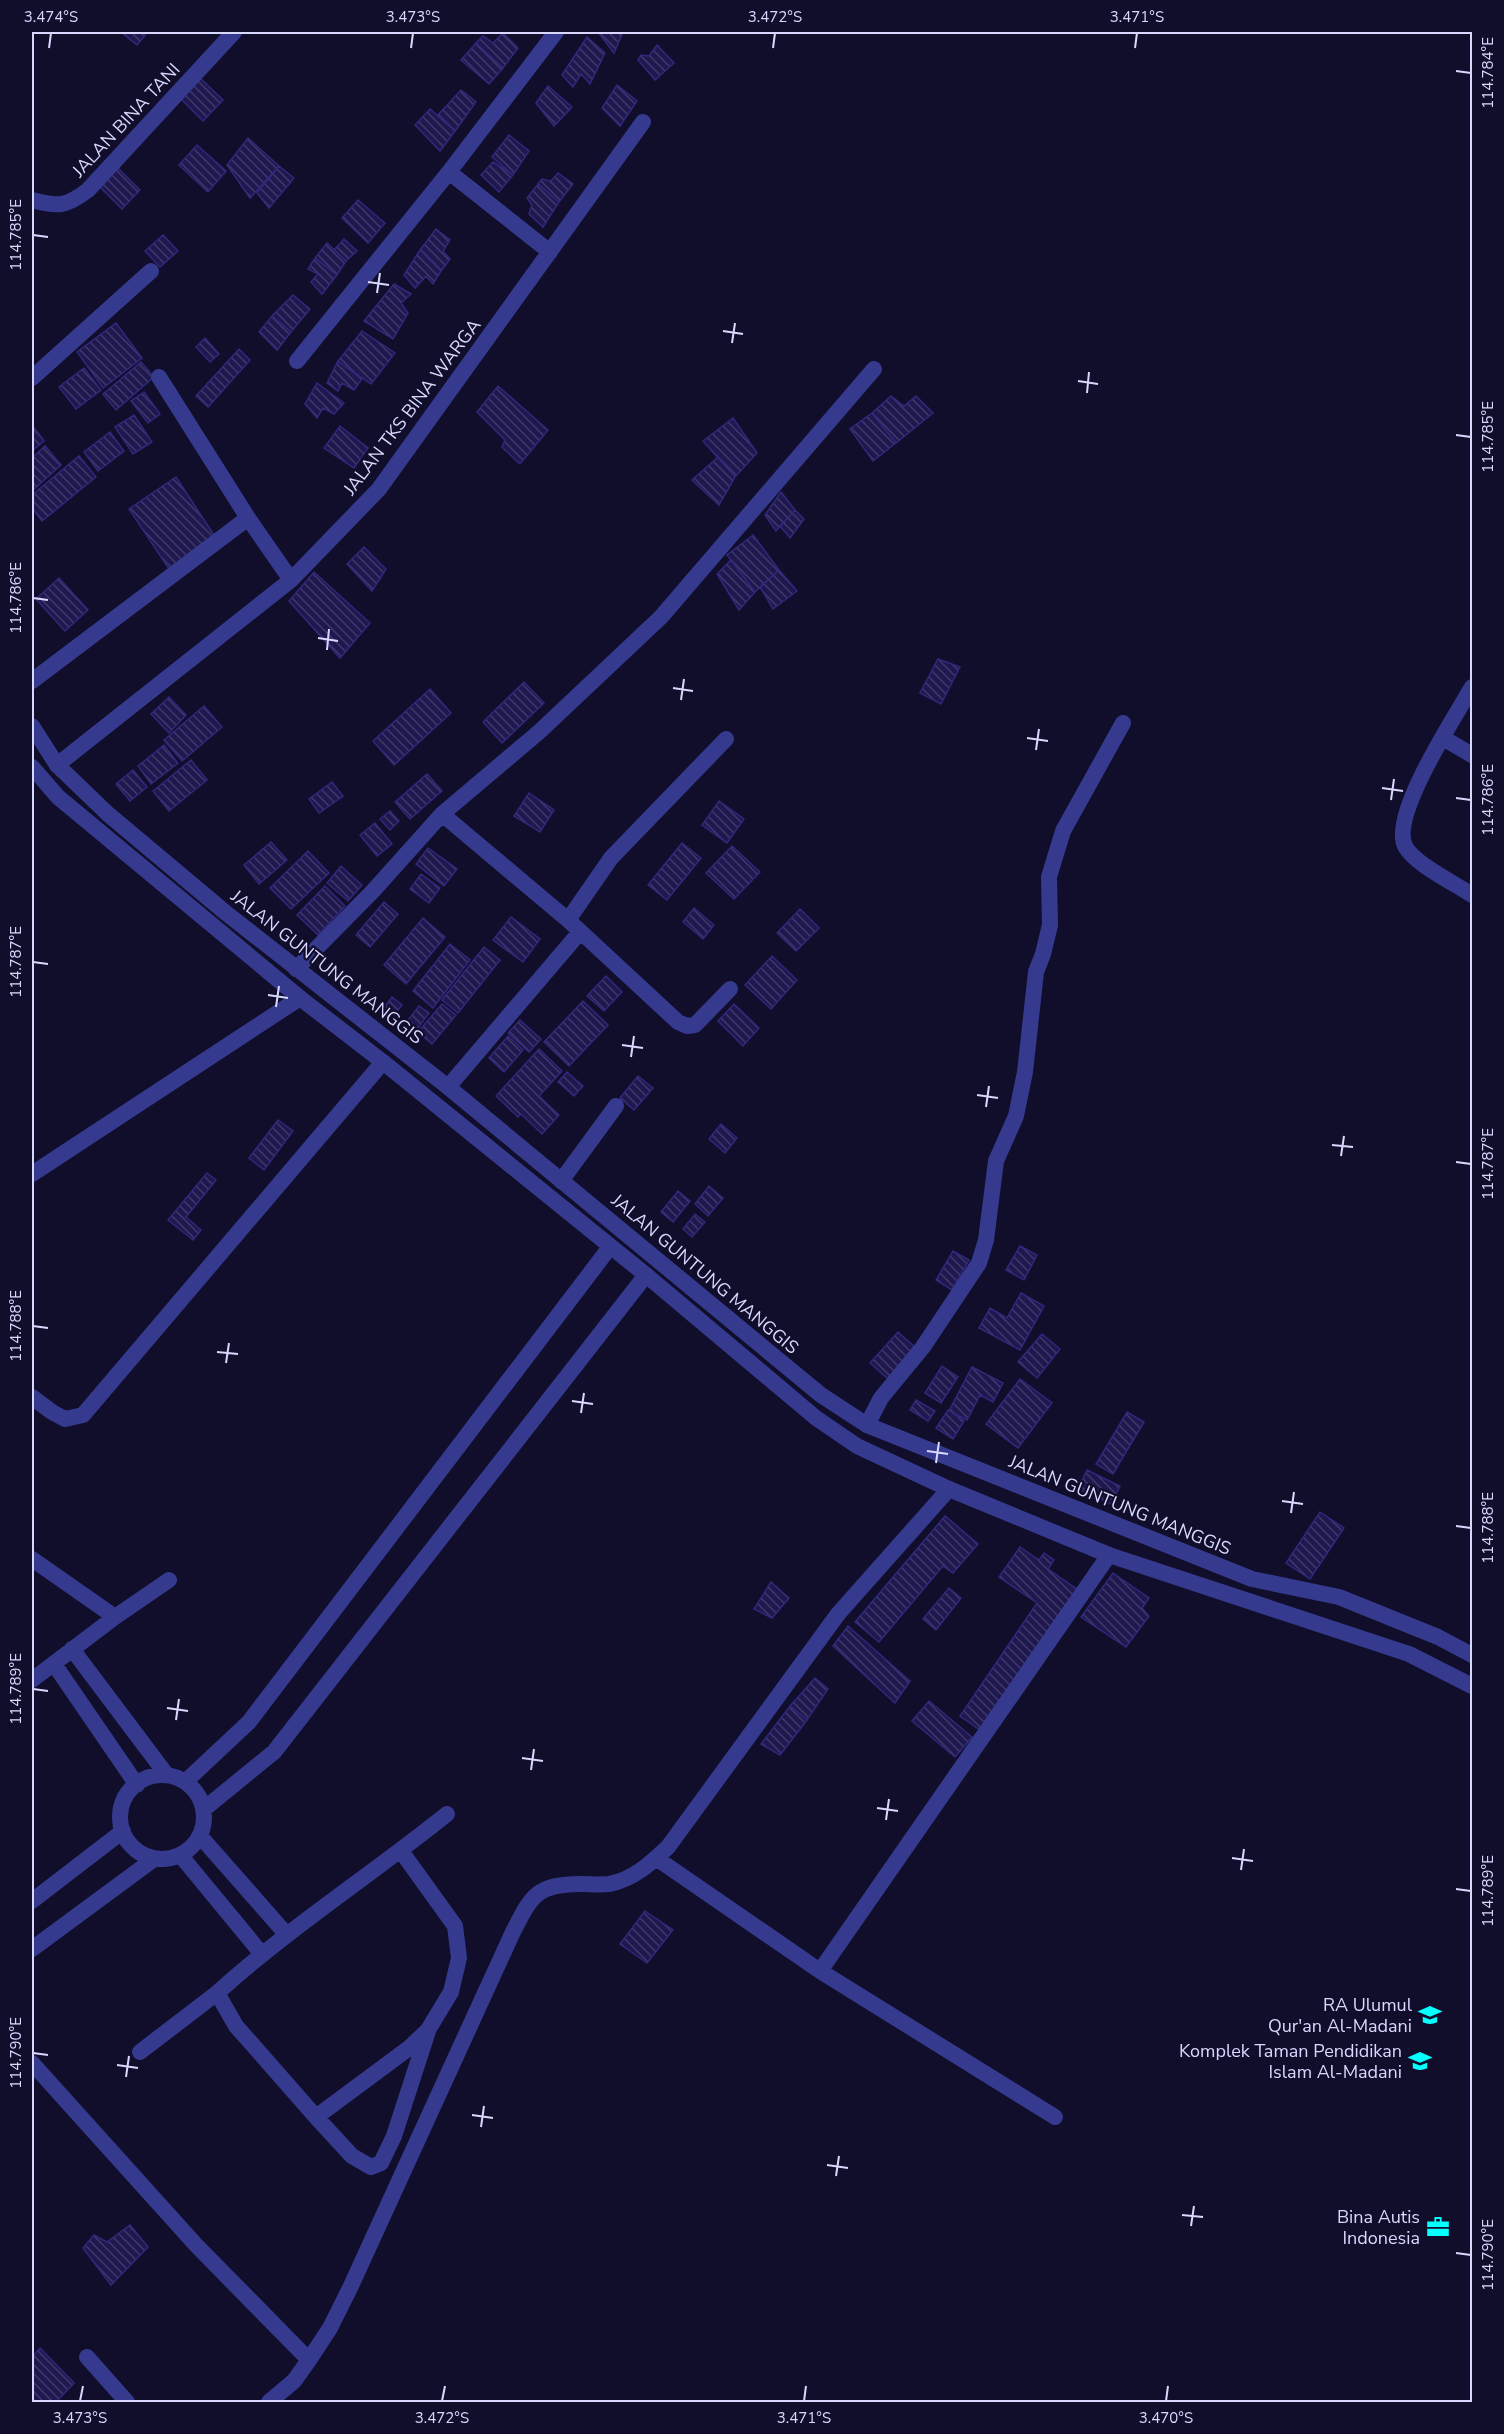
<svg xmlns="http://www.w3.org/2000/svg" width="1504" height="2434" font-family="'Nunito Sans',sans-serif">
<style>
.building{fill:url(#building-back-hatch);stroke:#30287c;stroke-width:1.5}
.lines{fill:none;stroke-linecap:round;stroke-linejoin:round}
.minor{stroke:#353a8e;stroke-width:16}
.tertiary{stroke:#353a8e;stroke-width:16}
.ticks{fill:none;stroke:#d8d8ff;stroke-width:2}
.labels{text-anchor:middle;stroke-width:4.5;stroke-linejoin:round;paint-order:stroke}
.street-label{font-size:18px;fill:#d8d8ff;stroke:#100e2b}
.poi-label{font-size:18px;fill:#d8d8ff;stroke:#100e2b;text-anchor:end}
.neatline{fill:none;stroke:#d8d8ff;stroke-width:2}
.ticks-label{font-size:15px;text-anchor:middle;fill:#d8d8ff}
</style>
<defs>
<pattern id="building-back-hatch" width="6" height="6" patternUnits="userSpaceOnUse" patternTransform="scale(1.5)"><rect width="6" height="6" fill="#1e184e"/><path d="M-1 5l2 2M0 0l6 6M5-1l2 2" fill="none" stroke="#3e3969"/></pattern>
</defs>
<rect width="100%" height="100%" fill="#100e2b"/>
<path class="building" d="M121 32H148L137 45Z
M598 32H623L614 53Z
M503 33 518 48 503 68 476 43 483 36 493 43Z
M587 37 605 53 590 84 581 74 573 87 562 75Z
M476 43 503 68 489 84 461 60Z
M657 45 674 63 655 80 638 60 641 55 649 56Z
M200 78 223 100 203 121 180 98Z
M617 85 637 101 620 126 602 108Z
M548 86 572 107 554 126 536 103Z
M461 90 476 102 455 131 438 115Z
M430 109 455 131 440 151 415 125Z
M509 135 529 151 513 175 492 157Z
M248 138 279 166 250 198 227 165Z
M197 145 226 171 208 192 179 165Z
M493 162 513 175 499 192 481 175Z
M279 166 294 178 269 208 257 193Z
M118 168 140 190 122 209 100 187Z
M558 173 573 184 559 202 538 184 542 179 551 181Z
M538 184 559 202 543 227 529 214 532 205 527 198Z
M358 200 385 223 368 243 342 218Z
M436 229 450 240 443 251 450 259 441 271 420 250Z
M163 235 178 251 160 267 145 251Z
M344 239 357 251 346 261 334 250Z
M327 243 346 261 337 275 315 258Z
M420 250 441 271 433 284 426 276 415 288 404 275Z
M315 258 337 275 322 294 311 282 318 274 308 269Z
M394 284 411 294 401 303 408 313 393 339 364 321Z
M293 295 310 309 291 332 272 316Z
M272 316 291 332 277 350 259 332Z
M116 323 142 358 103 388 77 352Z
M362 331 395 353 371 384 338 361Z
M205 338 219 354 210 362 196 347Z
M239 349 250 360 208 407 196 396Z
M338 361 362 379 354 390 342 383 338 391 327 383Z
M141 362 154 377 116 410 103 394Z
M84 368 101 390 76 409 59 387Z
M317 383 344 403 334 414 323 408 317 418 305 404Z
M498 386 548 430 520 464 502 447 505 440 477 412Z
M144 392 160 414 148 423 131 401Z
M891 396 904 406 916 396 933 413 896 443 872 413Z
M872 413 896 443 873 461 850 429Z
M134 415 152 442 133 454 115 427Z
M733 418 757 453 735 477 703 441Z
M32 425 44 441 32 451Z
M340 426 368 448 354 468 324 448Z
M110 432 124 451 98 471 84 452Z
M45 446 61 465 34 489 32 486V458Z
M79 456 96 477 42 521 32 508V495Z
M718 457 735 477 719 505 692 480Z
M176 477 216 538 169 569 129 509Z
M781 492 795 510 776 531 765 515Z
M795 510 804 519 790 538 780 526Z
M753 535 779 570 755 592 727 555Z
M364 547 386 569 372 591 347 564Z
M731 560 755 592 739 610 717 574Z
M779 570 797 591 773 609 760 587Z
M314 572 370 623 340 658 289 601Z
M59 578 88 610 65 631 36 599Z
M938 659 960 667 941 704 920 693Z
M524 682 544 703 502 743 483 722Z
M430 689 451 713 394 765 373 741Z
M169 697 186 715 169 733 151 714Z
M204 706 222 727 182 761 164 740Z
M164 745 178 763 151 784 138 766Z
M191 760 207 780 169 811 153 791Z
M133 770 147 787 130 801 116 784Z
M427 774 442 791 410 819 395 802Z
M332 782 343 796 319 813 309 799Z
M529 793 554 810 540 832 514 816Z
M719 801 744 819 727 843 702 825Z
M390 811 399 821 390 830 380 819Z
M375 823 392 844 377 856 360 835Z
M271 842 287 860 259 884 244 865Z
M682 843 701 858 667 900 648 885Z
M732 846 760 872 734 899 706 873Z
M428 848 457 869 444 886 416 864Z
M308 851 329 873 291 909 270 888Z
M341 866 362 885 348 901 327 883Z
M421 874 440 888 429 903 410 889Z
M325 886 345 906 318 935 297 915Z
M384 902 398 914 370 947 356 935Z
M694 908 714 925 703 939 683 922Z
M800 909 819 928 796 951 777 933Z
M511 917 540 939 523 962 493 940Z
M423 918 445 937 406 984 384 965Z
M450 944 470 960 433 1008 413 991Z
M484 947 500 960 458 1013 442 1000Z
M772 956 797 980 771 1009 745 985Z
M606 976 622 992 604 1011 587 996Z
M392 997 402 1005 392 1018 382 1010Z
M583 1001 608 1025 569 1066 544 1042Z
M442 1004 456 1015 432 1044 418 1032Z
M734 1004 759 1028 743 1046 718 1021Z
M419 1006 429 1013 418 1028 408 1020Z
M520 1020 541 1039 529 1052 508 1033Z
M508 1036 523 1050 504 1072 489 1058Z
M539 1049 562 1071 539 1096 559 1115 542 1134 521 1114 518 1117 496 1096Z
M567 1072 583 1086 574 1096 558 1082Z
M638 1076 653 1088 634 1110 620 1098Z
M278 1120 293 1131 264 1170 249 1158Z
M721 1124 737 1138 725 1153 709 1139Z
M207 1173 216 1180 186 1217 201 1230 193 1240 168 1220Z
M709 1186 723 1198 708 1216 695 1204Z
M678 1191 690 1201 673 1222 661 1212Z
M695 1214 705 1222 692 1237 683 1229Z
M1020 1246 1037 1255 1024 1280 1006 1270Z
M953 1251 969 1260 952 1290 936 1280Z
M1021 1293 1044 1306 1020 1350 979 1328 990 1308 1007 1318Z
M898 1332 917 1349 889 1380 870 1363Z
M1042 1334 1060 1349 1037 1378 1018 1362Z
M942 1366 958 1377 941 1403 925 1393Z
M972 1367 1003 1383 993 1402 980 1395 967 1420 949 1411Z
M1020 1379 1052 1403 1018 1448 986 1424Z
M916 1400 935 1411 928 1421 910 1410Z
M948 1410 964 1421 953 1439 936 1428Z
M1127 1412 1144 1422 1113 1474 1096 1464Z
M1087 1470 1120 1486 1111 1504 1078 1489Z
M1320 1512 1344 1528 1310 1579 1286 1563Z
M945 1516 978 1544 953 1573 943 1566 879 1642 855 1622Z
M1020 1547 1039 1560 1044 1553 1054 1560 1048 1569 1078 1590 981 1731 960 1716 1037 1603 999 1577Z
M1113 1573 1149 1598 1142 1608 1149 1616 1126 1647 1081 1617Z
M771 1582 789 1598 772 1618 754 1609Z
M949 1588 961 1598 936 1630 923 1619Z
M848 1626 910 1681 895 1703 833 1646Z
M815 1678 828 1689 807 1720 790 1706Z
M929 1701 972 1737 955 1757 912 1721Z
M790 1706 807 1720 780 1755 761 1744Z
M645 1911 673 1930 647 1963 620 1944Z
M130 2225 148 2247 111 2285 83 2248 94 2235 107 2242Z
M40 2348 74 2383 56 2402H34L32 2400V2357Z"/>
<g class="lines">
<path class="minor" d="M449 172 550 252
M32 200C58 207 66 207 88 190L234 32
M297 361 449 172 556 32
M159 377 248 518 291 580
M32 378 151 271
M32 681 248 518
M1472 687C1455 717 1390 815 1405 846 1414 864 1456 884 1472 895
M1443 738 1472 755
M57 765 291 580 379 489 643 122
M442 814 568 920 678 1022 687 1026 695 1025 730 989
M568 920 611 858 726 739
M296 969 373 891 442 814 539 732 661 617 874 369
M448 1087 580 932
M32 1174 300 998
M561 1181 616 1106
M32 1397 52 1412 65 1419 83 1415 383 1062
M867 1425 881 1398 923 1347 979 1263 986 1240 996 1161 1016 1116 1025 1072 1036 972 1043 954 1050 925 1049 877 1063 831 1123 723
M32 1559 115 1617 32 1680
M115 1617 169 1580
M72 1649 166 1774
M54 1664 137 1785
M120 1817a42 42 0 1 1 84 0a42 42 0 1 1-84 0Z
M186 1781 249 1722 610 1247
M204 1809 274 1752 646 1275
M200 1836 287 1935
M401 1851 455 1926 459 1958 451 1992 428 2030 409 2048 316 2117 236 2026 217 1993C289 1928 371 1875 447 1814
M181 1856 261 1953
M656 1858 820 1971 1055 2117
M32 1901 123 1831
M32 1949 154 1859
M820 1971 1109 1555
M140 2052 217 1993
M32 2063 196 2245 309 2360
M316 2117 352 2156 371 2167 381 2163 394 2136 428 2031
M87 2357 127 2402
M269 2402 294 2381 309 2360 330 2328 350 2288 512 1934C531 1897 535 1884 581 1884 590 1884 600 1885 609 1884 633 1880 651 1863 668 1847L838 1614 949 1489"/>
<path class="tertiary" d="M32 726 57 765 108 814 226 913 448 1087 821 1395 867 1425 1252 1579 1339 1597 1438 1637 1472 1655
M32 767 58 797 300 998 383 1062 646 1275 816 1418 857 1446 949 1489 1109 1555 1409 1654 1472 1686"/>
</g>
<path class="ticks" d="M49 48 51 33M411 48 413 33M773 48 775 33M1135 48 1137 33M1456 71 1471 73M33 235 48 237M368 282 389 285M377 293 380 273M723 331 743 334M732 343 735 323M1078 381 1098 384M1087 393 1089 372M1456 435 1471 437M33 598 48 600M318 638 338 641M327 650 329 629M673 688 693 691M681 700 684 679M1027 738 1048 741M1036 750 1039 729M1382 788 1403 791M1456 798 1471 800M1391 800 1394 779M33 962 48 964M268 995 288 998M276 1007 279 986M622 1045 643 1048M631 1057 634 1036M977 1095 998 1098M986 1107 989 1086M1332 1145 1353 1147M1341 1156 1344 1136M1456 1162 1471 1164M33 1326 48 1328M217 1352 238 1354M226 1363 229 1343M572 1401 593 1404M581 1413 584 1393M927 1451 948 1454M936 1463 939 1442M1282 1501 1303 1504M1291 1513 1294 1492M1456 1526 1471 1528M33 1689 48 1691M167 1708 188 1711M176 1720 179 1699M522 1758 543 1761M531 1770 534 1749M877 1808 898 1811M886 1820 889 1799M1232 1858 1253 1861M1241 1870 1244 1849M1456 1889 1471 1891M33 2053 48 2055M117 2065 138 2068M126 2077 129 2056M472 2115 493 2118M481 2127 484 2106M827 2165 848 2168M836 2176 839 2156M1182 2215 1203 2217M1191 2226 1194 2206M1456 2253 1471 2255M80 2401 83 2386M442 2401 445 2386M804 2401 806 2386M1166 2401 1168 2386"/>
<defs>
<g id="school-bare" transform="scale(1.8)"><path d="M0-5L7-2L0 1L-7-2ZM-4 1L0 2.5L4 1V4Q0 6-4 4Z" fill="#04ffff" stroke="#100e2b" stroke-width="2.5" paint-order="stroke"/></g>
<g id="office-bare" transform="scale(1.8)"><path d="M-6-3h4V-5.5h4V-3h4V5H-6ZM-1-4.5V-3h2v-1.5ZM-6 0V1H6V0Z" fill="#04ffff" stroke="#100e2b" stroke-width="2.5" paint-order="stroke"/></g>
</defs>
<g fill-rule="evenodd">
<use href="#school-bare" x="1430" y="2015"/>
<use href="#school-bare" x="1420" y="2061"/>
<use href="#office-bare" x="1438" y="2227"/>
</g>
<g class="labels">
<g class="street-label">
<text transform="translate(126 120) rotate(-47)" y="6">JALAN BINA TANI</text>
<text transform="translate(412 407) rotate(-53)" y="6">JALAN TKS BINA WARGA</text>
<text transform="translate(327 967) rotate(38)" y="6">JALAN GUNTUNG MANGGIS</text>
<text transform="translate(705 1274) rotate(40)" y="6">JALAN GUNTUNG MANGGIS</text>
<text transform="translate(1120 1505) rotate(22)" y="6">JALAN GUNTUNG MANGGIS</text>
</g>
<g class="poi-label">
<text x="1412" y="2011">RA Ulumul<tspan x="1412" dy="21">Qur'an Al-Madani</tspan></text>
<text x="1402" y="2057">Komplek Taman Pendidikan<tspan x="1402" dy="21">Islam Al-Madani</tspan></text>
<text x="1420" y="2223">Bina Autis<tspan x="1420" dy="21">Indonesia</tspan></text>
</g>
</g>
<rect width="1504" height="2434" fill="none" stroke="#100e2b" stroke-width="66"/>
<rect x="33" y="33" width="1438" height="2368" class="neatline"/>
<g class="ticks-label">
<text x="51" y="22">3.474°S</text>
<text x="413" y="22">3.473°S</text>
<text x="775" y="22">3.472°S</text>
<text x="1137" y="22">3.471°S</text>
<text transform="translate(1488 73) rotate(-90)" y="5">114.784°E</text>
<text transform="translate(16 235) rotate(-90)" y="5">114.785°E</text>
<text transform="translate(1488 437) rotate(-90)" y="5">114.785°E</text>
<text transform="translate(16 598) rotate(-90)" y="5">114.786°E</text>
<text transform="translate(1488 800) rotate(-90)" y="5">114.786°E</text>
<text transform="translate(16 962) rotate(-90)" y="5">114.787°E</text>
<text transform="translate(1488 1164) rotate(-90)" y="5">114.787°E</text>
<text transform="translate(16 1326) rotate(-90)" y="5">114.788°E</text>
<text transform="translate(1488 1528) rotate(-90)" y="5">114.788°E</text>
<text transform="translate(16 1689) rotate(-90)" y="5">114.789°E</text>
<text transform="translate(1488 1891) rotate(-90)" y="5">114.789°E</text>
<text transform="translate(16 2053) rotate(-90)" y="5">114.790°E</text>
<text transform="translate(1488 2255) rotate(-90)" y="5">114.790°E</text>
<text x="80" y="2423">3.473°S</text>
<text x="442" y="2423">3.472°S</text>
<text x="804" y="2423">3.471°S</text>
<text x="1166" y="2423">3.470°S</text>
</g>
</svg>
